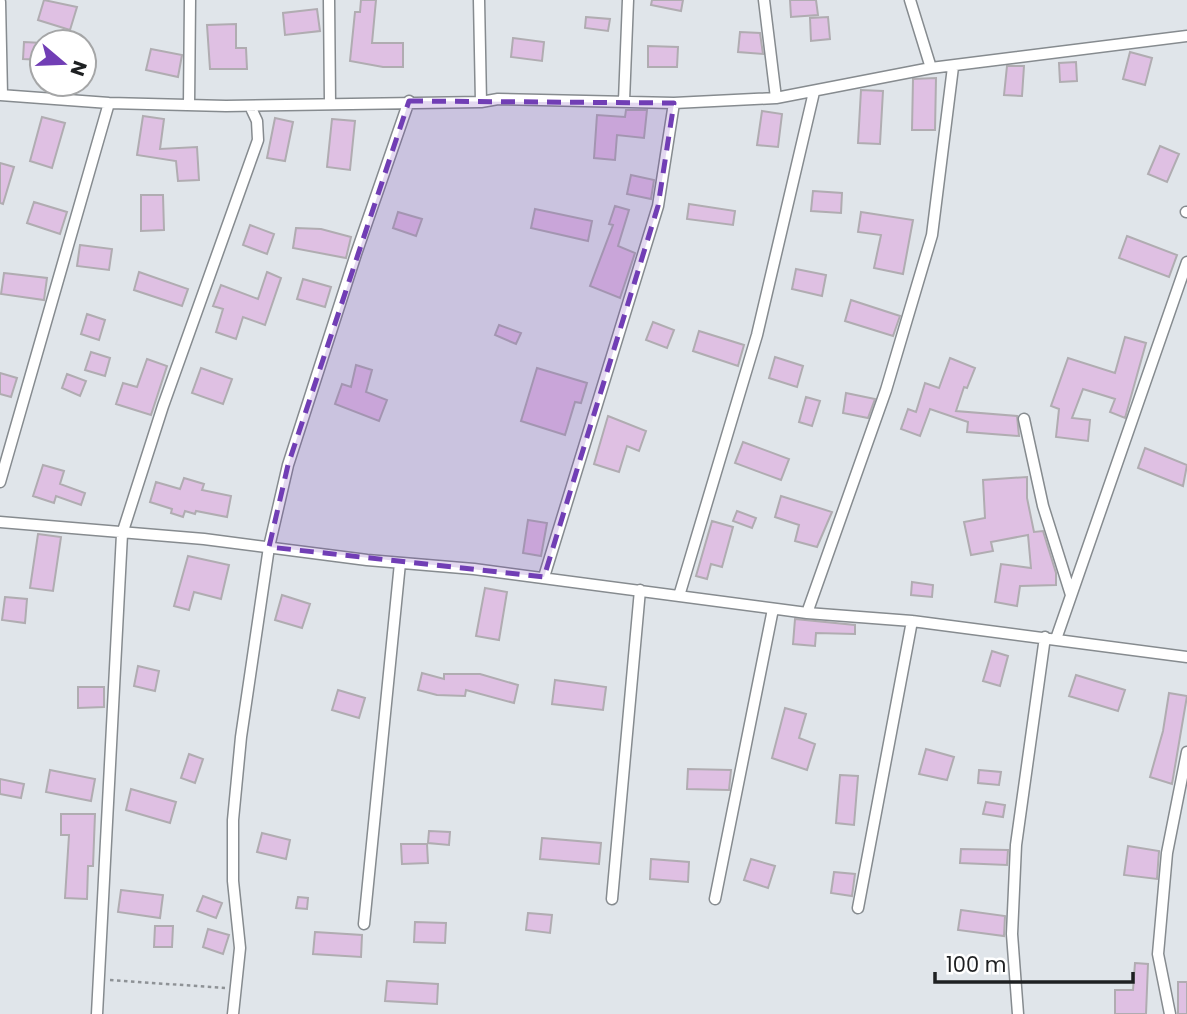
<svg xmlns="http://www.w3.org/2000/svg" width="1187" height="1014" font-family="Poppins,sans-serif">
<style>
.building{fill:#dfc0e3;stroke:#b0acb1;stroke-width:2}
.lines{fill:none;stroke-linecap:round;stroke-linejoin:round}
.street-casing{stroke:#868b8f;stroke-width:13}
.path{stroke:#8e9296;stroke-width:2.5;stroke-dasharray:3.5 3.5;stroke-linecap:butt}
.street{stroke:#fff;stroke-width:10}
.marked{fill:#713eb5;fill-opacity:0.2;stroke:#713eb5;stroke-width:5;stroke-dasharray:14 9;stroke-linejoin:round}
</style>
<rect width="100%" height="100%" fill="#e0e5ea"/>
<path class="building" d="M44 0 77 7 70 30 38 20Z
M361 0H376L372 43H403V67H383L350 61 355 12H360Z
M652 0H683L681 11 651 5Z
M790 0H816L818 15 791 17Z
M317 9 320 31 285 35 283 13Z
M586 17 610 19 608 31 585 28Z
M828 17 830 39 811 41 810 18Z
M236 24V48H246L247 69H210L207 25Z
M740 32 760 33 763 54 738 52Z
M513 38 544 42 542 61 511 57Z
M24 42 42 43V60L23 59Z
M648 46 678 47 677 67H648Z
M151 49 182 55 178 77 146 70Z
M1130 52 1152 58 1145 85 1123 79Z
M1076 62 1077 81 1060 82 1059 63Z
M1007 66H1024L1022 96 1004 95Z
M936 78 935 130H912L913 79Z
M861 90 883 91 880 144 858 143Z
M626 110H647L644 138 617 135 615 160 594 158 597 115 625 117Z
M762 111 782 114 778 147 757 145Z
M143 116 164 119 160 149 197 147 199 180 178 181 176 161 137 155Z
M42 117 65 123 52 168 30 161Z
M275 118 293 122 285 161 267 158Z
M332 119 355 121 350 170 327 167Z
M1160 146 1179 154 1167 182 1148 174Z
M0 163 14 167 3 204 0 203Z
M631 175 654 180 651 199 627 194Z
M813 191 842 193 841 213 811 211Z
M141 195H163L164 230 141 231Z
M34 202 67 212 60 234 27 223Z
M689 204 735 211 733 225 687 219Z
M615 206 629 210 618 246 635 253 620 298 590 286 613 225 609 224Z
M535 209 592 221 588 241 531 228Z
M398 212 422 219 416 236 393 228Z
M861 212 913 220 903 274 874 268 881 235 858 232Z
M250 225 274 234 267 254 243 245Z
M296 228 321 229 351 237 346 258 293 248Z
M1127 236 1177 255 1169 277 1119 258Z
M80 245 112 249 109 270 77 266Z
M796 269 826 275 822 296 792 289Z
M139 272 188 289 182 306 134 290Z
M267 272 281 278 265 325 243 317 236 339 216 332 223 309 213 306 221 285 258 299Z
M4 273 47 278 44 300 1 294Z
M303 279 331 287 325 307 297 299Z
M851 300 900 316 893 336 845 321Z
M87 314 105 320 99 340 81 334Z
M653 322 674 330 667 348 646 340Z
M499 325 521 333 516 344 495 335Z
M699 331 744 345 738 366 693 351Z
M1125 337 1146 343 1125 418 1110 412 1115 399 1083 389 1072 418 1090 420 1088 441 1056 437 1059 409 1051 406 1068 358 1115 373Z
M91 352 110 358 105 376 85 370Z
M775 357 803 366 797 387 769 378Z
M950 358 975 368 967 388 964 387 956 411 1017 416 1019 436 967 432 968 422 930 409 920 436 901 429 908 409 916 412 925 383 939 388Z
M147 359 167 366 151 415 116 404 123 383 137 387Z
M356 365 372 370 366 392 387 400 379 421 335 404 342 384 351 387Z
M201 368 232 379 223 404 192 393Z
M537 368 587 383 581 403 575 402 565 435 521 421Z
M0 373 17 378 11 397 0 394Z
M67 374 86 381 80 396 62 388Z
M846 393 875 399 868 418 843 413Z
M806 397 820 401 812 426 799 422Z
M608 416 646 431 639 451 627 446 619 472 594 464Z
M743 442 789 459 781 480 735 463Z
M1145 448 1187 465 1183 486 1138 468Z
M43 465 64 471 60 484 85 493 81 505 56 496 54 503 33 496Z
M1027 477V498L1034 532 1043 531 1056 573V585L1020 586 1017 606 995 602 1001 564 1031 568 1028 535 991 542 993 551 971 555 964 522 985 518 983 480Z
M184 478 204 484 202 490 231 496 227 517 196 511 195 514 185 511 183 517 171 513 172 509 150 502 156 482 180 489Z
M781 496 832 512 817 547 795 541 799 525 775 517Z
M737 511 756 518 752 528 733 521Z
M528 520 547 523 541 556 523 553Z
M712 521 733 527 722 567 711 564 707 579 696 576Z
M38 534 61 537 53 591 30 588Z
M188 556 229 565 221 599 194 592 189 610 174 606Z
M912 582 933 585 932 597 911 595Z
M485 588 507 592 499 640 476 636Z
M282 595 310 604 302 628 275 620Z
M5 597 27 599 25 623 2 620Z
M795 619 855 625V634L816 633 815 646 793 644Z
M992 651 1008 656 1000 686 983 681Z
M138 666 159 671 155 691 134 686Z
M422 673 444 679V674H480L518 685 514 703 466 690 465 696 437 695 418 690Z
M1076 675 1125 690 1118 711 1069 696Z
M555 680 606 687 603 710 552 704Z
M78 687H104V707L78 708Z
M338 690 365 698 359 718 332 710Z
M1169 693 1187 696 1172 784 1150 777 1163 731Z
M785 708 806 714 799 738 815 744 807 770 772 758Z
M926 749 954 757 947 780 919 774Z
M189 754 203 759 195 783 181 778Z
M688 769 731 770 729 790 687 789Z
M50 770 95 779 91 801 46 792Z
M979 770 1001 772 999 785 978 783Z
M840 775 858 776 854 825 836 823Z
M0 779 24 784 21 798 0 794Z
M131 789 176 802 170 823 126 810Z
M986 802 1005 805 1003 817 983 814Z
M61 814H95L93 866H88L87 899 65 898 69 835H61Z
M429 831 450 832 449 845 428 843Z
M262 833 290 840 286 859 257 852Z
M542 838 601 843 599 864 540 859Z
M401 844H427L428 863 402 864Z
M1128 846 1159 851 1157 879 1124 875Z
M961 849 1008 850 1007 865 960 863Z
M651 859 689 862 688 882 650 879Z
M751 859 775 866 768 888 744 880Z
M834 872 855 874 852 896 831 893Z
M121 890 163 895 160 918 118 912Z
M203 896 222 903 216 918 197 911Z
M298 897 308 898 307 909 296 908Z
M961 910 1005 916 1004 936 958 930Z
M528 913 552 915 550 933 526 930Z
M415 922 446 923 445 943 414 942Z
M155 926H173L172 947H154Z
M208 929 229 935 223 954 203 947Z
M315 932 362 935 361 957 313 954Z
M1135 963 1148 964 1146 1014H1115V990H1133Z
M387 981 438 984 437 1004 385 1001Z
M1178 982H1187V1014H1178Z"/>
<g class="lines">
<g class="street-casing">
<path id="street" d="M329 0 330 102
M479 0 481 102 498 99 674 103 776 98 931 68 1187 36
M764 0 776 98
M910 0 931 68
M0 2 2 95
M0 95 109 103 226 106 481 102
M624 101 628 0
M189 105 190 0
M1186 212H1187
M1024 419 1043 506 1071 595
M0 482 109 103
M0 522 204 539 367 560 474 569 807 613 912 621 1187 657
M544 577 658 206 674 103
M679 596 757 335 814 92
M807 613 886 390 932 235 953 67
M1056 639 1187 262
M612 899 640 590
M715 899 773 609
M858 908 912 621
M364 924 400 563
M97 1014 122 534 163 406 258 140 257 121 250 106
M233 1014 240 948 233 881V820L241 737 269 547 288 465 356 254 409 101
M1018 1014 1012 934 1016 845 1045 637
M1170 1014 1158 954 1167 853 1187 752"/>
</g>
<path class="path" d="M110 980 225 988"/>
<use href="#street" class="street"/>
</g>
<path class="marked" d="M409 101 674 103 658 206 544 577 269 547 288 465Z"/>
<g transform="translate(63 63) rotate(109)"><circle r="33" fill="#ffffff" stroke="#a5a6a7" stroke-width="2"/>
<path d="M0-5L12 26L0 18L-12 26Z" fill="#713eb5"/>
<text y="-10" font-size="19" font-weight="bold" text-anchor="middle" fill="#1e2022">N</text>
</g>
<path d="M935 972v10h198v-10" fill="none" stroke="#1e2022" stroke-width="3.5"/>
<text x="946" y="972" font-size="21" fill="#1e2022" stroke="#ffffff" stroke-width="5" paint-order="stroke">100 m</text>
</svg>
